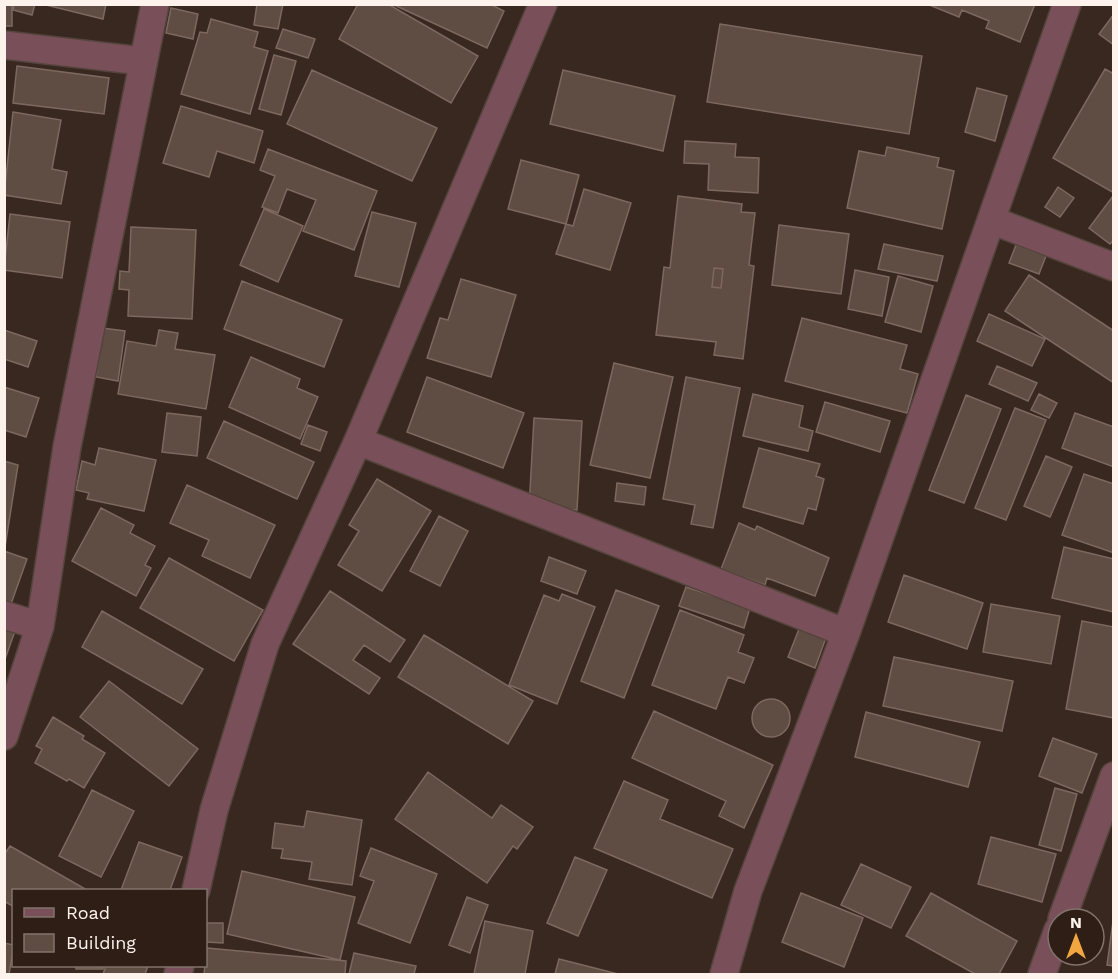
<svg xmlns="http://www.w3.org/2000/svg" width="1118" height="979" font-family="'Work Sans',sans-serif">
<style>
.building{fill:#5f4d43;stroke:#7c685f;stroke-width:1.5;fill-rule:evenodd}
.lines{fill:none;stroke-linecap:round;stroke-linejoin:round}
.street-casing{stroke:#54443c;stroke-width:30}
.street{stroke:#794f59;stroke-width:27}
</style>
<rect width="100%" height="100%" fill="#38281f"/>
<path class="building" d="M4 4H12V26H4Z
M14 4H35L32 15 13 10Z
M42 4H106L103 19Z
M257 4H283L278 29 254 25Z
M358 4H388L478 56 451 103 339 39Z
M392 4H490L504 11 487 48Z
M927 4H1035L1020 42 986 28 989 21 962 10 959 17Z
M171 8 198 14 193 39 166 33Z
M1114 14V45L1099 34Z
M211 19 258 32 254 47 268 51 250 114 181 94 200 32 207 33Z
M720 24 922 56 909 134 707 102Z
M283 29 315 39 308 58 276 48Z
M274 55 296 61 281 115 259 109Z
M17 66 109 78 104 114 13 103Z
M1105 69 1114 74V193L1053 158Z
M312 70 437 128 412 181 287 124Z
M563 70 675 96 663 151 550 124Z
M977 88 1007 96 995 141 965 132Z
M181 106 263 131 254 163 217 151 209 177 163 163Z
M13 112 61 120 52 169 67 172 61 204 4 195Z
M685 141 736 144 735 157 759 158 758 193 708 190 709 164 684 163Z
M887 147 939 158 937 167 954 171 942 229 847 208 859 151 885 156Z
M268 149 377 191 354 250 303 231 316 200 287 189 278 213 262 207 275 176 260 170Z
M521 160 579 175 566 224 508 209Z
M1058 187 1074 198 1060 217 1045 207Z
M584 189 631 203 610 270 556 254 566 224 573 226Z
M678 196 742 204 741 212 755 213 749 265 754 266 743 359 714 355 716 342 656 335 664 267 670 268ZM714 268 723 269 721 288 712 287Z
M1113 196 1114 240 1110 244 1089 228Z
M264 209 303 226 278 282 240 265Z
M372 212 416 223 399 287 355 276Z
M10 214 70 222 62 278 4 270Z
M779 225 849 234 841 294 772 285Z
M131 227 196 230 192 319 128 316 129 290 119 289 120 271 129 272Z
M884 244 943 256 937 281 878 269Z
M1016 245 1046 256 1039 274 1009 263Z
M714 268 723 269 721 288 712 287Z
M855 270 889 277 882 316 848 309Z
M1029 275 1114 331V383L1005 311Z
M898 276 933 286 921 332 885 322Z
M461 279 516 295 491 377 427 358 440 318 448 320Z
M242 281 342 320 324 367 224 329Z
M989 314 1045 339 1032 366 977 341Z
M802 318 907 345 900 369 918 374 907 413 785 381Z
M102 328 125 331 118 381 96 377Z
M4 330 37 341 28 367 4 359Z
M159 330 178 333 175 349 215 355 206 409 118 394 127 341 156 346Z
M251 357 300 379 297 388 318 397 300 439 229 407Z
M614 363 673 377 650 478 590 465Z
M997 366 1037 383 1028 401 989 384Z
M427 377 524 413 503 468 407 432Z
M686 377 740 388 713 528 691 524 695 505 663 499Z
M4 387 39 398 26 437 4 430Z
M753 394 803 406 799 427 813 431 808 451 743 436Z
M1039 394 1057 403 1049 418 1031 410Z
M966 395 1001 409 964 503 929 490Z
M825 402 890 421 880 452 816 432Z
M1015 408 1046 420 1006 520 975 508Z
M167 413 201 417 197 456 162 452Z
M1075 413 1114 427V467L1062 448Z
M534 418 582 421 577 510 529 508Z
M224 421 314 462 297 499 207 458Z
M308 425 327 432 320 451 301 444Z
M99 448 156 460 144 511 87 499 89 493 76 490 82 461 95 465Z
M759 448 820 464 816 476 824 479 816 510 808 508 803 524 743 507Z
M1046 456 1072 467 1050 517 1024 506Z
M4 461 18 465 5 547H4Z
M1084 474 1114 484V553L1062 535Z
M377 479 431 511 382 591 338 565 359 531 349 525Z
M617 483 646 487 644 505 615 501Z
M187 485 275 525 250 578 202 556 209 540 170 523Z
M101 508 134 525 130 533 155 546 145 565 151 568 136 596 72 561Z
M439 516 468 531 440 586 410 571Z
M739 523 755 530 757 526 829 558 815 596 767 578 765 585 721 569Z
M1064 547 1114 559V612L1052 598Z
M4 551 27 559 11 604 4 601Z
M549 557 586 571 577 594 541 581Z
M169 558 263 610 234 661 140 608Z
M904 575 983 603 967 649 888 622Z
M686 587 750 608 744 628 679 606Z
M616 590 659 606 624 698 581 681Z
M330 591 405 640 390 662 364 645 353 660 380 678 369 694 293 644Z
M562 594 595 607 557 704 509 685 544 595 559 601Z
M991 604 1060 616 1051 664 983 652Z
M680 610 744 635 738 652 754 658 744 683 728 677 716 709 652 685Z
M102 611 203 669 182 704 82 647Z
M1082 621 1114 627V718L1066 709Z
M801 624 827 635 815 668 788 657Z
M4 628 15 631 4 662Z
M424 635 533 701 508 744 398 677Z
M894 657 1013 681 1002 731 883 706Z
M109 681 198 749 169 786 80 717Z
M752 718a19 19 0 1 1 38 0a19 19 0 1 1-38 0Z
M654 711 773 765 744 828 719 816 726 801 632 758Z
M866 712 980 742 968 787 855 757Z
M53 717 84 736 82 739 105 753 84 788 69 779 67 781 35 763 42 749 36 746Z
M1053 738 1097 754 1082 793 1039 776Z
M428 772 492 818 501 805 533 827 517 849 513 846 487 883 395 819Z
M624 781 668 800 660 819 733 849 712 898 594 848Z
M1055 788 1077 794 1061 851 1039 845Z
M92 790 134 811 101 877 59 856Z
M307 811 362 820 352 885 309 879 312 862 281 858 283 849 272 848 275 823 304 827Z
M991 837 1056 854 1042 902 978 884Z
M139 842 182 857 170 890H121Z
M10 846 87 890H14V907L4 901V855Z
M371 848 437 874 410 943 358 923 374 881 360 876Z
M575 857 607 870 578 936 547 923Z
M861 864 911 887 891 928 841 905Z
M242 871 355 897 340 960 227 934Z
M801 893 863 918 844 967 782 942Z
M931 893 1017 941 999 974H975L906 936Z
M467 897 488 905 470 953 449 945Z
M1114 914V966L1107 965Z
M485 921 533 931 525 974H474Z
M206 923H223V943L206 942Z
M4 943 14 945 9 974H4Z
M207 948 346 961 345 974H204Z
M354 953 416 966 414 974H349Z
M559 959 618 974H555Z
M76 966H103V969H76Z
M106 966H148L145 974H103Z"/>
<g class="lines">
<g class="street-casing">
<path id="street" d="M4 45 142 61
M991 220 1114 267
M358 441 846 633
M4 615 40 626
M4 736 40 626 67 447 155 4
M196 890 214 810 265 644 358 441 543 4
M1062 919 1114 776
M178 974 180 966
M724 974 748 891 846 633 1067 4
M1042 974 1058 930"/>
</g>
<use href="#street" class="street"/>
</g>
<rect width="1118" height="979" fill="none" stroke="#fef2ed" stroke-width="12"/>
<rect x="12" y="889" width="195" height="78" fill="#2e1e16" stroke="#81736c" stroke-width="1.5"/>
<rect x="24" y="908" width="30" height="9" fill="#794f59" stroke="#81736c" stroke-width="1.5"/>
<text x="66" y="919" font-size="18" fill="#fef2ed">Road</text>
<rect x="24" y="934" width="30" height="18" fill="#5f4d43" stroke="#81736c" stroke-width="1.5"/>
<text x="66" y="949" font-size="18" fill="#fef2ed">Building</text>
<g transform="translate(1076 937)"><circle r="28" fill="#2e1e16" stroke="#81736c" stroke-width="1.5"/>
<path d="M0-4.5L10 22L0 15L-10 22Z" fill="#f1a640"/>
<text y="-9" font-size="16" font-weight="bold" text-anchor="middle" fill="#fef2ed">N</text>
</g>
</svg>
